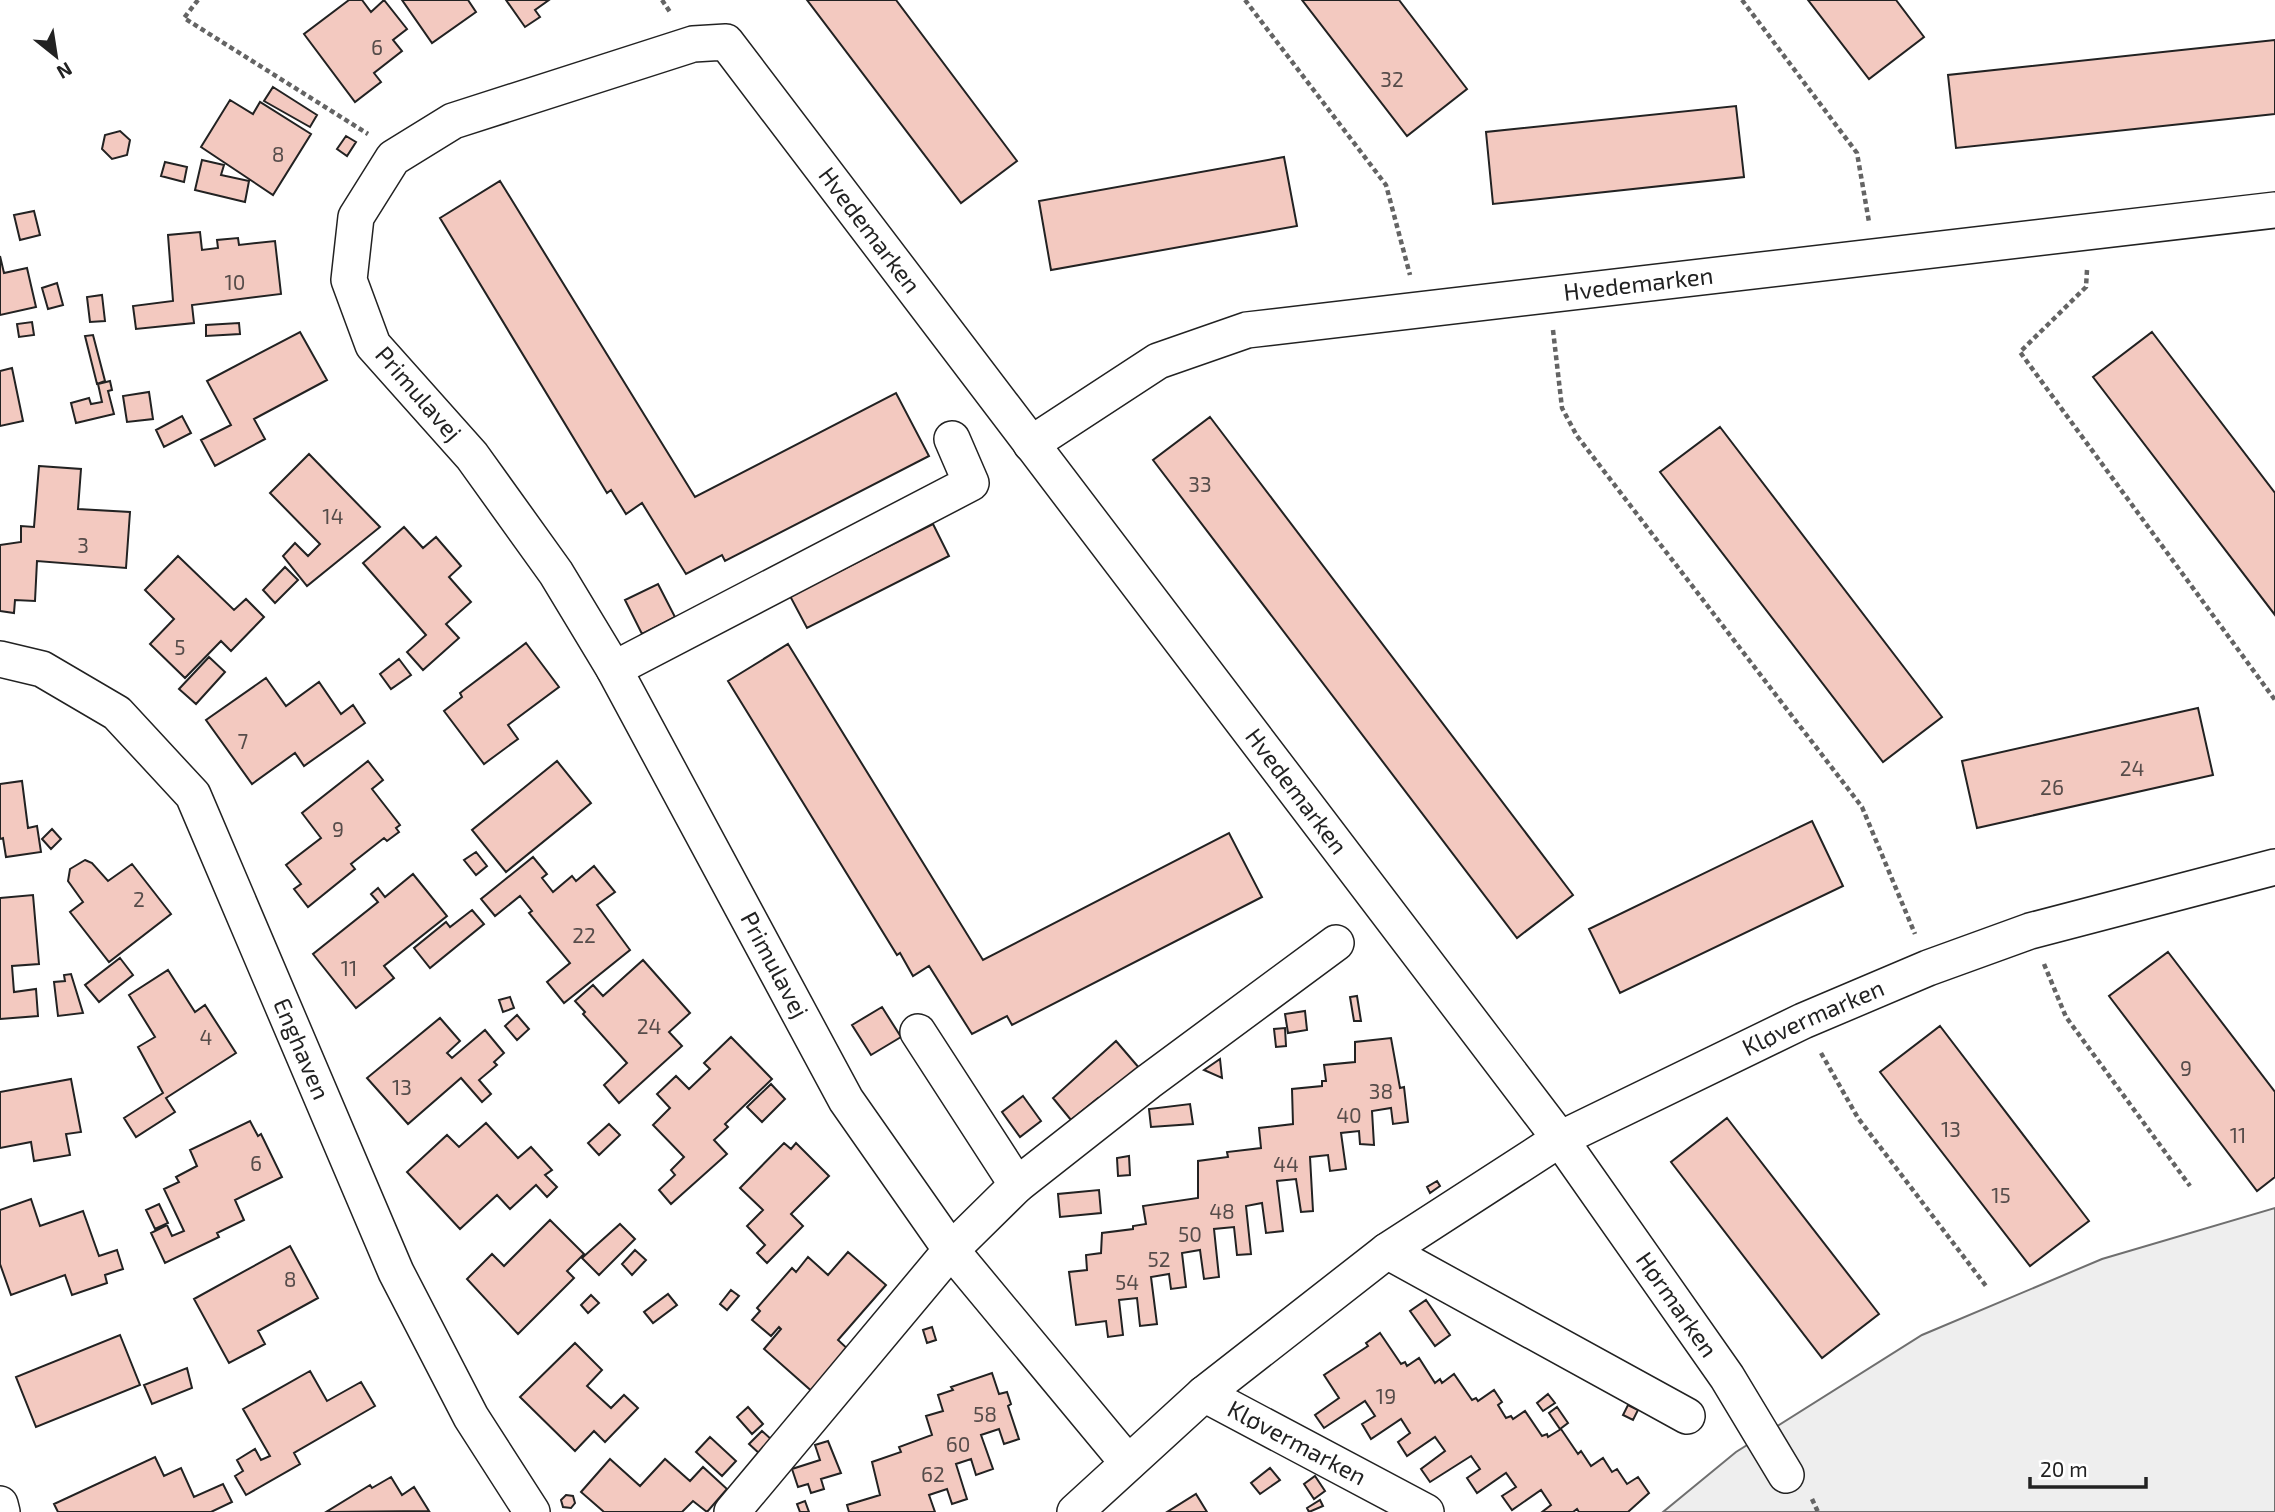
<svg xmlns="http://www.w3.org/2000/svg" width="2275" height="1512" font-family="'Exo 2',sans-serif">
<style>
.green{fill:#eee;stroke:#6f6f6f;stroke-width:2}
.building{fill:#f3c9c0;stroke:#222;stroke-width:2}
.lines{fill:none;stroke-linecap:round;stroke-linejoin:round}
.street-casing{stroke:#222;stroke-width:38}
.path{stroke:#646464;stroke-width:4.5;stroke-dasharray:5 3.5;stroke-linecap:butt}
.street{stroke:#fff;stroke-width:35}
.labels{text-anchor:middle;stroke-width:5;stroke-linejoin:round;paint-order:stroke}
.number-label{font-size:21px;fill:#564c4a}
.street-label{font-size:24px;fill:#222;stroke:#fff}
</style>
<rect width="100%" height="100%" fill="#fff"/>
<path class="green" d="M2275 1208V1512H1663L1736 1452 1922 1335 2102 1259Z"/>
<path class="building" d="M349 0H362L371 12 384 0 407 29 393 40 402 51 374 73 381 82 355 102 304 34Z
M402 0H468L476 12 432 43Z
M506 0H549L535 10 540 17 525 27Z
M807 0H896L1017 161 961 203Z
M1302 0H1399L1467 89 1407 136Z
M1808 0H1896L1924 37 1869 79Z
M2275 40V114L1956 148 1948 75Z
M273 87 317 115 310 127 264 101Z
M230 100 253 114 260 102 311 134 273 195 201 147Z
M1736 106 1744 177 1493 204 1486 132Z
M120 131 130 140 127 155 112 159 102 149 105 135Z
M346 136 356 142 347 156 337 149Z
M1284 157 1297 226 1051 270 1039 201Z
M202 160 224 165 221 175 249 181 245 202 195 190Z
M165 162 187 167 184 182 161 176Z
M500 181 695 497 896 393 929 456 725 561 722 555 686 574 642 503 626 514 611 490 607 493 440 218Z
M34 211 40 235 20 240 14 215Z
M200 232 202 250 218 248 217 240 238 238 239 245 275 241 281 294 192 305 194 323 136 329 133 306 173 301 168 235Z
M0 256 4 273 27 268 36 307 0 315Z
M57 283 63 305 48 309 42 288Z
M102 295 105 321 90 322 87 297Z
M32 322 34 335 19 337 17 324Z
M239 323 240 334 206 336V325Z
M300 332 327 380 254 419 265 439 215 466 201 440 231 425 207 381Z
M2152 332 2275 493V615L2093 377Z
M93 335 105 381 97 384 85 336Z
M12 368 23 421 0 426V371Z
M110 381 112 390 108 391 114 414 76 423 71 403 89 398 91 404 102 402 98 384Z
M149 392 153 419 127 422 123 396Z
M182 416 191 433 164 447 156 430Z
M1210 417 1573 895 1517 938 1153 460Z
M1720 427 1942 717 1883 762 1660 472Z
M309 454 380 527 307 586 283 556 295 543 308 556 320 544 270 493Z
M39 466 81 469 78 509 130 512 126 568 37 561 35 601 15 600 14 613 0 611V545L21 542V526L34 527Z
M933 524 949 556 807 628 790 596Z
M404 527 423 548 436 537 461 566 449 577 471 602 446 624 459 638 423 670 407 652 426 635 363 563Z
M178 556 234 610 246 599 264 617 231 651 221 641 185 678 150 644 174 619 145 590Z
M285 567 298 580 275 603 263 590Z
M658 584 675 617 642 634 625 600Z
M526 643 559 687 508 725 518 739 484 764 444 711 462 697 460 693Z
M788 644 983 960 1229 833 1262 897 1012 1025 1007 1016 972 1034 929 966 913 976 900 953 897 955 728 681Z
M209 657 225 672 196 704 179 689Z
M399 659 411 675 391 689 380 674Z
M266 678 286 706 319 682 341 714 353 705 365 723 304 766 295 753 252 784 206 720Z
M2198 708 2213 775 1977 828 1962 761Z
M368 761 383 780 372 789 400 825 396 828 399 832 387 841 384 838 351 864 355 869 308 907 294 889 301 884 286 865 321 838 302 813Z
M557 761 591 803 506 872 472 830Z
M22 781 28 828 37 826 41 852 6 857 3 838 0 839V784Z
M1812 821 1843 886 1620 993 1589 929Z
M52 829 61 839 51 849 42 839Z
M476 852 487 866 476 875 464 860Z
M533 857 547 874 542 878 553 892 572 876 576 881 594 866 615 892 597 905 630 950 564 1003 547 982 570 963 529 913 532 911 520 896 495 916 481 899Z
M85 860 92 863 108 881 132 864 171 914 109 962 70 912 83 902 68 881 70 869Z
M413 874 447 916 384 966 394 978 356 1008 313 954 378 902 371 894 378 888 385 897Z
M33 895 39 964 12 966 14 992 36 989 38 1016 0 1019V898Z
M472 910 484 924 430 968 414 948 446 922 450 927Z
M2168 952 2275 1092V1177L2257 1191 2109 996Z
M120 958 133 975 99 1002 85 985Z
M643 960 690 1013 669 1032 682 1046 619 1103 604 1085 627 1063 583 1014 585 1012 575 1001 593 985 603 996Z
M168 970 195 1012 205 1005 236 1053 166 1098 175 1112 136 1137 124 1118 163 1093 138 1047 155 1037 129 995Z
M71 974 83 1013 58 1016 54 982 65 981 64 975Z
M1357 996 1361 1021H1354L1350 997Z
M510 997 514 1008 503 1012 499 1000Z
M882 1007 901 1037 871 1055 852 1025Z
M1305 1011 1307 1030 1288 1033 1285 1014Z
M517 1015 529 1029 517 1040 505 1026Z
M440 1018 460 1041 447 1053 452 1058 485 1030 504 1053 494 1062 497 1065 479 1080 491 1094 482 1102 461 1078 408 1124 367 1078Z
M1940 1026 2089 1221 2030 1266 1880 1072Z
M1285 1028 1286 1046 1276 1047 1274 1029Z
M731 1037 772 1079 725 1124 728 1127 714 1140 727 1154 671 1204 659 1190 675 1175 671 1170 684 1157 653 1125 670 1108 657 1094 676 1076 689 1089 710 1069 704 1063Z
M1391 1038 1400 1088 1404 1087 1408 1122 1393 1124 1391 1108 1372 1111 1374 1145 1360 1144 1359 1131 1341 1133 1346 1169 1330 1171 1328 1155 1310 1157 1313 1211 1301 1212 1296 1179 1277 1181 1283 1231 1266 1233 1262 1203 1246 1206 1251 1254 1237 1255 1234 1227 1214 1229 1219 1277 1204 1279 1200 1250 1182 1253 1186 1287 1171 1289 1169 1274 1151 1277 1157 1324 1140 1326 1137 1298 1119 1300 1123 1335 1108 1337 1106 1321 1076 1325 1069 1272 1087 1270 1086 1255 1101 1253 1102 1233 1133 1229V1226L1146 1224 1143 1206 1198 1198V1161L1228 1157 1227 1152 1261 1148 1259 1128 1293 1124 1292 1089 1322 1086V1081H1326L1324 1065 1355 1062V1042Z
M1116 1041 1140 1069 1100 1102 1098 1098 1071 1120 1053 1098Z
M1220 1059 1222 1078 1204 1070Z
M71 1079 81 1132 66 1134 70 1155 34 1161 31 1142 0 1148V1092Z
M771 1084 785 1099 762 1122 747 1107Z
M1023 1096 1041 1121 1020 1137 1002 1112Z
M1190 1104 1193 1124 1151 1127 1149 1109Z
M1727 1118 1879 1314 1822 1358 1671 1162Z
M250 1121 258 1136 261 1134 282 1177 235 1200 244 1220 217 1233 219 1237 165 1263 151 1233 167 1225 172 1236 184 1231 164 1189 179 1182 176 1177 197 1166 190 1150Z
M486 1123 518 1158 531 1147 552 1170 545 1175 557 1187 547 1197 536 1185 510 1209 497 1195 460 1229 407 1172 447 1135 459 1147Z
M609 1124 620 1135 599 1155 588 1143Z
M784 1143 791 1149 796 1143 829 1176 791 1214 803 1226 767 1263 757 1253 765 1245 747 1226 763 1210 740 1188Z
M1129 1156 1130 1175 1118 1176 1117 1158Z
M1437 1181 1440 1186 1430 1193 1427 1187Z
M1099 1190 1101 1213 1060 1217 1058 1194Z
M31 1199 40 1226 83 1211 99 1256 117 1250 123 1269 105 1275 107 1283 72 1295 65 1275 11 1295 0 1264V1210Z
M159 1204 168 1223 155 1229 146 1210Z
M550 1220 584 1254 567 1271 574 1278 518 1334 467 1279 492 1254 504 1266Z
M620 1224 635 1239 599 1275 582 1258Z
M290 1246 318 1298 258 1331 265 1344 229 1363 194 1299Z
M635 1250 646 1260 632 1275 622 1264Z
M848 1252 886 1285 838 1340 851 1352 815 1394 764 1349 781 1329 779 1327 771 1336 752 1320 760 1311 757 1308 792 1268 796 1272 808 1257 828 1275Z
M731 1290 739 1296 727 1310 720 1304Z
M668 1294 677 1305 653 1323 644 1312Z
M591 1295 599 1303 588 1313 581 1305Z
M1426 1300 1450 1335 1435 1346 1410 1311Z
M932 1327 936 1340 927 1343 923 1330Z
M1380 1333 1401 1364 1405 1362 1407 1366 1419 1358 1435 1383 1440 1379 1442 1383 1454 1374 1472 1400 1476 1398 1478 1401 1494 1390 1502 1402 1498 1405 1506 1418 1511 1416 1513 1419 1525 1411 1542 1436 1547 1434 1548 1437 1561 1429 1578 1454 1581 1451 1591 1466 1603 1458 1612 1472 1617 1469 1627 1484 1638 1477 1649 1493 1628 1512H1579L1577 1509 1573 1512H1542L1551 1505 1541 1490 1512 1510 1502 1496 1516 1487 1506 1473 1477 1493 1467 1478 1480 1469 1471 1456 1430 1482 1421 1469 1445 1451 1435 1437 1407 1456 1398 1442 1410 1433 1401 1419 1371 1439 1362 1424 1375 1416 1365 1401 1324 1428 1315 1415 1339 1398 1324 1375 1368 1346 1366 1343Z
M120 1335 140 1385 36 1427 16 1377Z
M575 1343 602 1370 587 1386 611 1408 624 1395 638 1408 605 1442 594 1431 575 1451 520 1397Z
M187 1368 192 1388 152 1404 144 1385Z
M310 1371 327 1401 361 1382 375 1406 294 1453 300 1464 246 1495 235 1476 243 1471 237 1460 255 1449 261 1460 270 1456 243 1409Z
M992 1373 999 1394 1007 1392 1011 1404 1008 1406 1019 1439 1004 1444 999 1429 981 1435 993 1469 976 1475 971 1459 956 1464 967 1499 952 1504 947 1489 929 1495 935 1512H849L847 1505 880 1495 872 1462 901 1452 899 1447 932 1435 926 1416 943 1411 938 1395 953 1390 951 1387Z
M1548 1394 1555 1403 1543 1411 1537 1403Z
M1628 1405 1638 1410 1633 1420 1623 1415Z
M748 1407 763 1424 752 1434 737 1417Z
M1557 1407 1568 1423 1560 1429 1549 1413Z
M762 1431 772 1440 760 1454 749 1444Z
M710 1437 736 1461 722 1476 696 1452Z
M828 1441 841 1473 821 1479 824 1489 811 1493 808 1484 798 1487 792 1469 820 1460 815 1445Z
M155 1457 164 1476 181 1468 194 1497 223 1484 232 1502 211 1512H58L54 1504Z
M610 1459 640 1486 665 1459 690 1481 703 1467 727 1489 707 1512 693 1501 682 1512H604L581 1492Z
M1270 1468 1280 1480 1260 1494 1251 1483Z
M1315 1476 1325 1491 1314 1499 1304 1484Z
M391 1477 402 1495 414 1487 429 1511 326 1512 370 1485 372 1488Z
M1196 1494 1207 1512H1167Z
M566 1495 573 1496 575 1503 571 1508 563 1507 561 1500Z
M1320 1500 1323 1506 1309 1512 1307 1508Z
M805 1501 809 1512H800L797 1504Z"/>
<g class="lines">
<g class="street-casing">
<g id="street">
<path id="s1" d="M1031 444 1158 361 1247 330 2275 210"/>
<path id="s2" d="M0 659 42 669 117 713 193 795 396 1272 471 1417 532 1512"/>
<path d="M614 669 971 483 952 439"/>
<path d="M918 1032 1017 1185"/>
<path d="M1387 1251 1687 1416"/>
<path id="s3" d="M1204 1394 1426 1512"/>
<path id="s4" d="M1128 1463 951 1250 846 1100 614 669 556 573 472 456 373 345 349 280 356 217 393 158 453 121 693 44 726 42 1560 1139 1727 1377 1786 1475"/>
<path d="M0 1504 2 1512"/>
<path d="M732 1512 951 1250 1017 1185 1148 1082 1336 943"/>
<path id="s5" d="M1075 1512 1204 1394 1387 1251 1560 1139 1803 1021 1928 968 2030 931 2275 867"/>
</g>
</g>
<path class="path" d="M198 0 184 18 368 134
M662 0 670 12
M1245 0 1386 185 1410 275
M1742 0 1857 153 1869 222
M2087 270 2086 287 2020 352 2275 700
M1553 330 1562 408 1577 436 1862 807 1915 934
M2044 964 2066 1017 2190 1186
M1821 1053 1858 1118 1986 1286
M1812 1499 1818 1512"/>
<use href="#street" class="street"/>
</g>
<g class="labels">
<g class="number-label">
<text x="377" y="55">6</text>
<text x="1392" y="87">32</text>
<text x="278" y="162">8</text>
<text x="235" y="290">10</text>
<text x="1200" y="492">33</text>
<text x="333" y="524">14</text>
<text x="83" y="553">3</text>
<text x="180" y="655">5</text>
<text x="243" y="749">7</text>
<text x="2132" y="776">24</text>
<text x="2052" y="795">26</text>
<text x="338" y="837">9</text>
<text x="139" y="907">2</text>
<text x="584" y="943">22</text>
<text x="349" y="976">11</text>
<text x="649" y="1034">24</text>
<text x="206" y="1045">4</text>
<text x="2186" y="1076">9</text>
<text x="402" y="1095">13</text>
<text x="1381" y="1099">38</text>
<text x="1349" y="1123">40</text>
<text x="1951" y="1137">13</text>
<text x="2238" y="1143">11</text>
<text x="256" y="1171">6</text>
<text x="1286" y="1172">44</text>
<text x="2001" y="1203">15</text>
<text x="1222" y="1219">48</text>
<text x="1190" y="1242">50</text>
<text x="1159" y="1267">52</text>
<text x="290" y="1287">8</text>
<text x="1127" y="1290">54</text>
<text x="1386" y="1404">19</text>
<text x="985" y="1422">58</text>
<text x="958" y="1452">60</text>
<text x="933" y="1482">62</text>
</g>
<g class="street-label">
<text dy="8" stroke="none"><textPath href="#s4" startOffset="2149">Hvedemarken</textPath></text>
<text dy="8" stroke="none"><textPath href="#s1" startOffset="640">Hvedemarken</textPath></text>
<text transform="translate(418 394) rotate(49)" y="8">Primulavej</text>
<text dy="8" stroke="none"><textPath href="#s4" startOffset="2854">Hvedemarken</textPath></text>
<text transform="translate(774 965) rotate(62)" y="8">Primulavej</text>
<text dy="8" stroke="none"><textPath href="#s5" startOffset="894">Kløvermarken</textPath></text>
<text dy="8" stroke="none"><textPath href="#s2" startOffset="518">Enghaven</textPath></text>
<text dy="8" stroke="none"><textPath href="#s4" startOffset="3493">Hørmarken</textPath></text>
<text dy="8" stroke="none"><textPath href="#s3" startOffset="105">Kløvermarken</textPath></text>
</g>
</g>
<g transform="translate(56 56) rotate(150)" stroke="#ffffff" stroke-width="5" paint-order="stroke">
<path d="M0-5L12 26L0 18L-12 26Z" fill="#222222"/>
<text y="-10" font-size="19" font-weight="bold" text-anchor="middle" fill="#222222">N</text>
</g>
<path d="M2030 1477v10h116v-10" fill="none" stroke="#222222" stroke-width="3.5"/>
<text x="2040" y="1477" font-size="21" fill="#222222" stroke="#ffffff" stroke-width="5" paint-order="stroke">20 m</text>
</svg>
